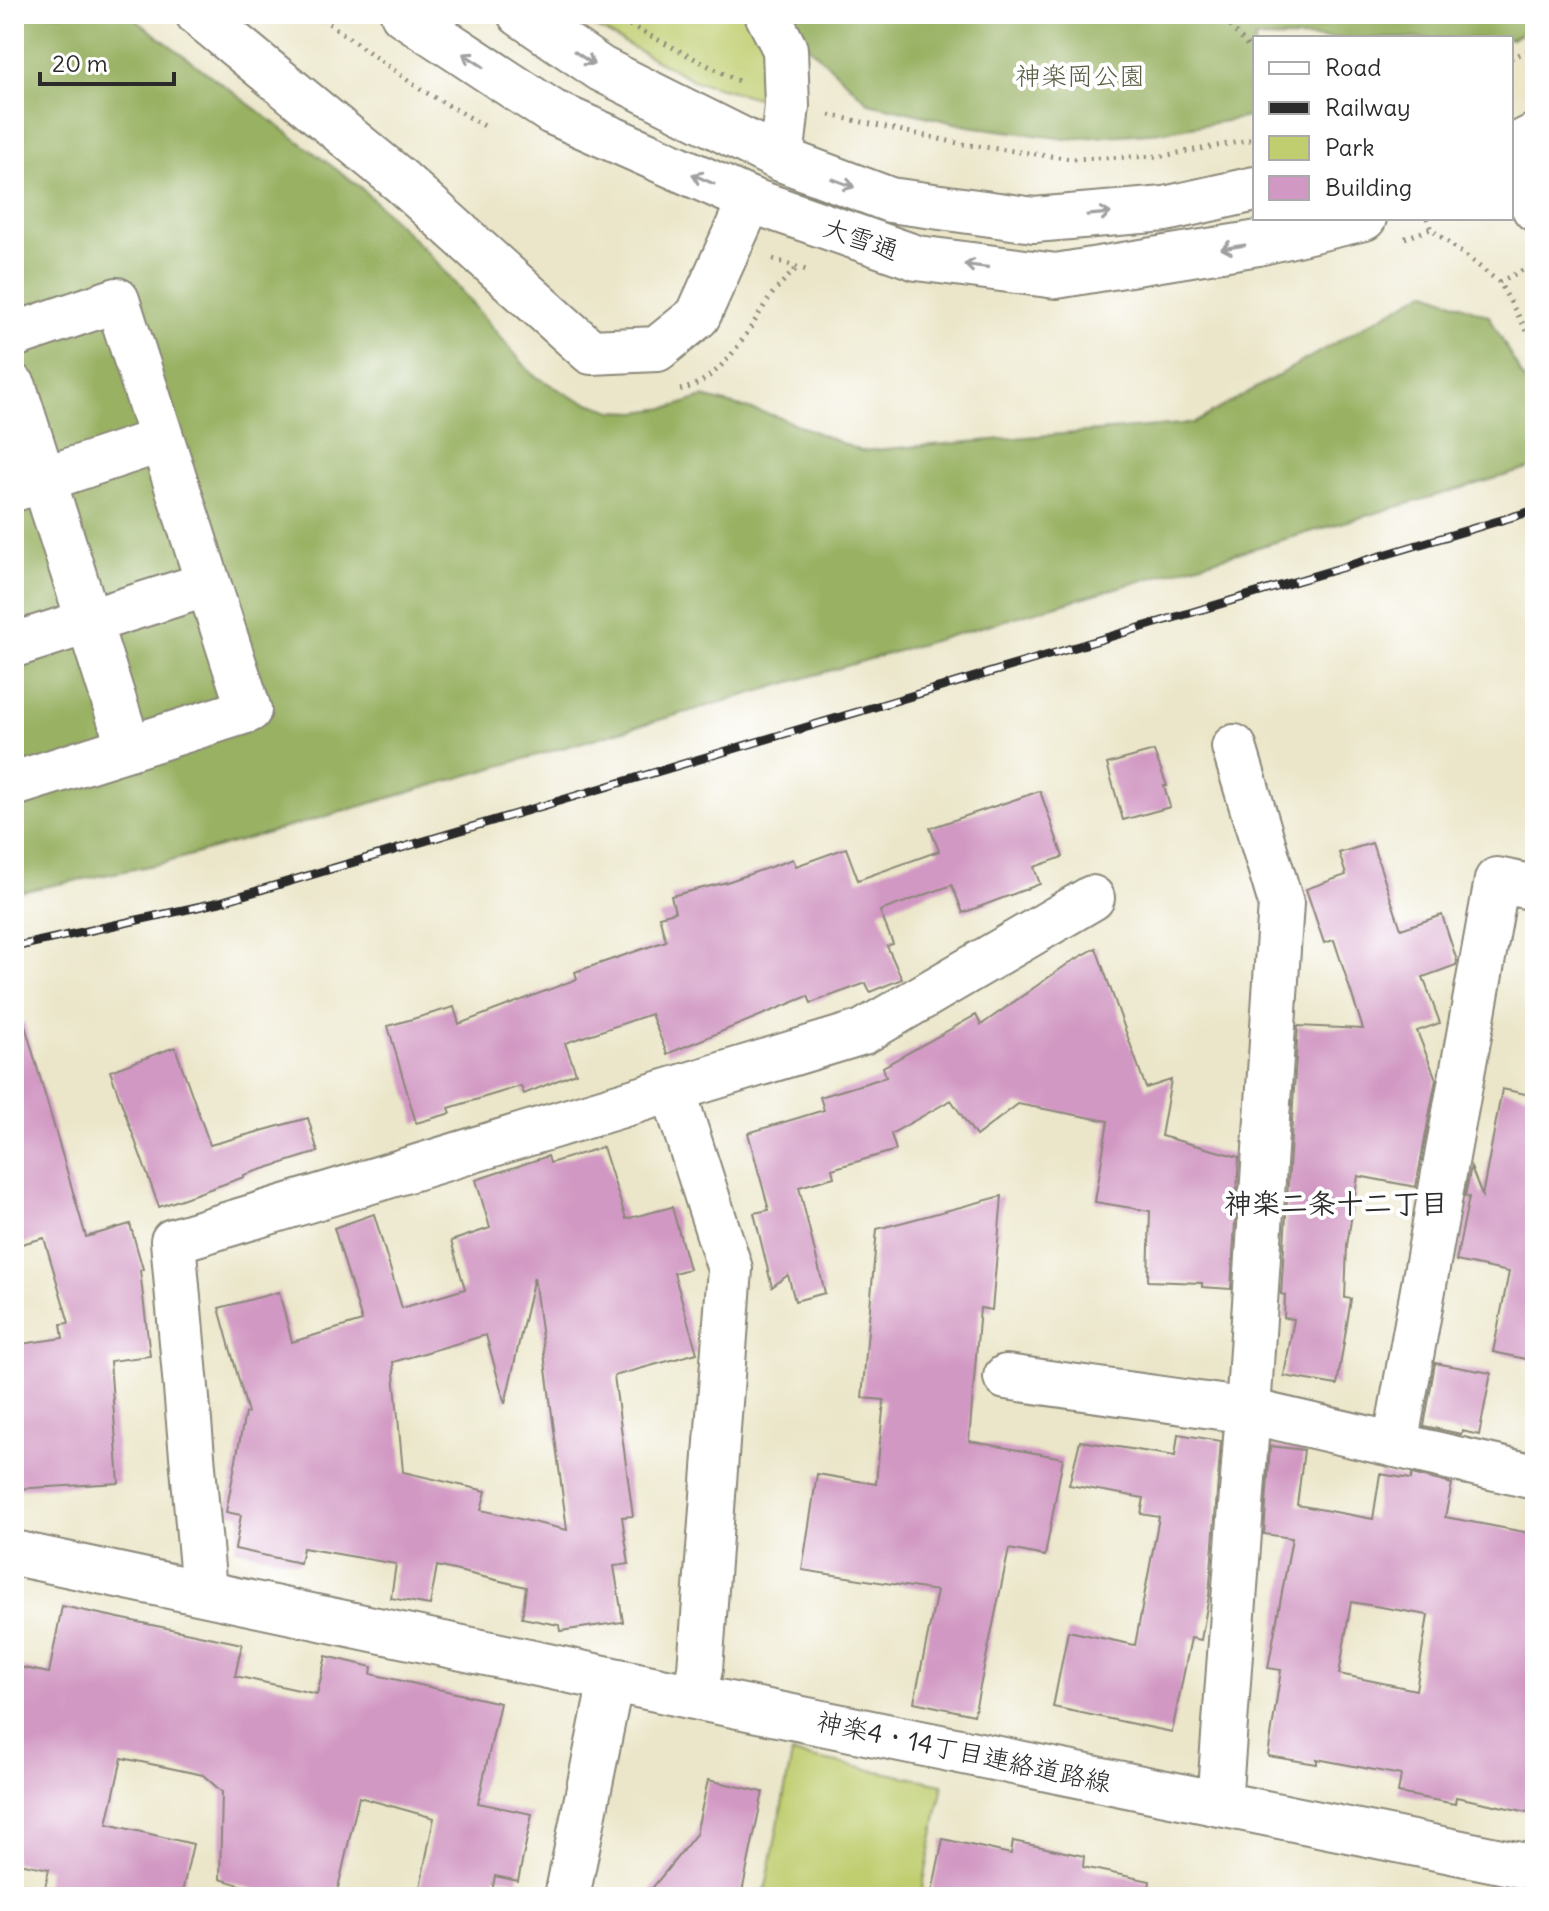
<svg xmlns="http://www.w3.org/2000/svg" width="1549" height="1911" font-family="Delius,'Klee One',sans-serif">
<style>
.green{fill:#c0ce70;stroke:#767c4e;stroke-width:2}
.forest{fill:#98b162;stroke:#626e46;stroke-width:2}
.building{fill:#d198c3;fill-rule:evenodd}
.lines{fill:none;stroke-linecap:round;stroke-linejoin:round}
.minor-casing{stroke:#8b887a;stroke-width:48}
.major-casing{stroke:#8b887a;stroke-width:48}
.path{stroke:#8b887a;stroke-width:5;stroke-dasharray:2 6;stroke-linecap:butt}
.minor{stroke:#fff;stroke-width:44}
.major{stroke:#fff;stroke-width:44}
.rail-casing{stroke:#2b2b2b;stroke-width:9}
.rail{stroke:#fff;stroke-width:6;stroke-dasharray:18;stroke-linecap:butt}
.oneway{stroke:#a0a0a0}
.labels{text-anchor:middle;stroke-width:8;stroke-linejoin:round;paint-order:stroke}
.park-label{font-size:26px;fill:#585c40;stroke:#fff}
.street-label{font-size:26px;fill:#2b2b2b;stroke:#fff}
.neighbourhood-label{font-size:28px;font-weight:bold;fill:#2b2b2b;stroke:#fff}
</style>
<rect width="100%" height="100%" fill="#fff"/>
<filter id="ink" filterUnits="userSpaceOnUse"><feTurbulence type="fractalNoise" baseFrequency=".0125" numOctaves="2"/><feDisplacementMap in="SourceGraphic" scale="16" xChannelSelector="R" yChannelSelector="G"/><feConvolveMatrix kernelMatrix="1 2 1 2 8 2 1 2 1" color-interpolation-filters="sRGB"/></filter>
<filter id="wash" filterUnits="userSpaceOnUse"><feTurbulence type="fractalNoise" baseFrequency=".006" numOctaves="4" result="noise"/><feDisplacementMap in="SourceGraphic" scale="32" xChannelSelector="R" yChannelSelector="G"/><feGaussianBlur stdDeviation="1.8" result="paint"/><feColorMatrix in="noise" values="0 0 0 0 0 0 0 0 0 0 0 0 0 0 0 0 0 1.4 0 .05"/><feComposite in="paint" operator="in"/></filter>
<g filter="url(#wash)">
<rect width="100%" height="100%" fill="#ebe6c9"/>
<path class="green" d="M571 14H767L787 106 695 81Z
M792 1754 943 1784 921 1897H764Z"/>
<path class="forest" d="M14 14H128L360 187 434 259 532 374 574 398 613 411 638 412 673 407 703 397 776 416 861 451 1194 423 1426 291 1489 316 1535 400V467L164 863 14 893Z
M792 14H1535V27L1511 39 1255 38V116L1162 132 1066 139 968 126 869 103 805 43Z"/>
<g id="blocks">
<path class="building" d="M1154 751 1167 786H1164L1170 807 1123 820 1107 764Z
M1040 791 1063 857 1034 867 1040 884 963 913 952 885 880 911 893 944 887 946 902 979 870 992 866 983 811 1003 808 996 667 1054 651 1014 565 1043 576 1073 524 1094 521 1086 449 1108 451 1113 416 1123 388 1026 454 1007 459 1024 577 979 575 972 666 941 659 916 675 912 671 896 727 882 793 859 796 866 846 848 858 880 939 851 930 828Z
M1372 843 1401 929 1442 915 1457 961 1456 965 1423 977 1440 1023 1417 1031 1436 1079 1416 1187 1358 1176 1347 1245 1345 1298 1351 1299 1337 1385 1284 1376 1294 1319 1284 1318 1285 1295 1281 1294 1298 1026 1363 1029 1334 940 1324 943 1306 889 1346 875 1339 853Z
M1096 948 1146 1088 1171 1080 1161 1136 1239 1157 1231 1289 1202 1287V1283L1148 1281 1150 1211 1095 1202 1108 1121 1018 1104 976 1136 951 1100 891 1134 896 1150 832 1169 834 1177 799 1187 825 1293 795 1301 788 1275 772 1287 754 1213 769 1210 748 1133 824 1110 820 1097 886 1077 883 1067 976 1015 981 1025 1069 963Z
M24 1022 86 1237 130 1224 143 1269 140 1270 150 1356 110 1361 119 1483 14 1489V1345L63 1338 61 1324 69 1323 44 1238 14 1246V1024Z
M175 1047 210 1145 308 1118 318 1152 244 1175V1177L159 1207 110 1071Z
M1502 1089 1535 1096V1361L1493 1352 1509 1272 1456 1261 1469 1197 1465 1196 1471 1167 1482 1196Z
M603 1147 626 1219 672 1207 689 1269 674 1273 697 1353 614 1376 633 1516 622 1517 629 1564 614 1566 623 1622 560 1631 559 1625 522 1618 526 1587 437 1566 430 1605 391 1598 396 1564 303 1548 300 1563 235 1549 241 1515 226 1512 245 1413H248L219 1308 279 1292 292 1342 362 1321 334 1228 374 1214 402 1308 465 1289 451 1241 490 1228 476 1180 548 1156 550 1163ZM534 1277 565 1514 567 1530 481 1510 486 1491 403 1472 393 1362 486 1335 505 1404Z
M1002 1196 992 1310 980 1308 969 1441 1063 1458 1045 1556 1009 1549 974 1715 914 1702 937 1591 802 1570 817 1474 876 1484 884 1400 862 1398 877 1229Z
M1435 1363 1491 1373 1479 1435 1462 1431 1461 1434 1424 1426Z
M1178 1434 1221 1441 1209 1596 1201 1640 1191 1638 1172 1732 1053 1707 1068 1631 1135 1645 1159 1517 1141 1514 1144 1498 1069 1485 1080 1441 1175 1456Z
M1270 1446 1304 1450 1297 1505 1373 1519 1380 1474 1411 1479 1412 1474 1452 1484 1445 1517 1535 1534V1778L1528 1812 1456 1797 1455 1804 1398 1793 1401 1775 1317 1759V1764L1268 1756 1281 1670 1268 1668 1292 1538 1264 1534ZM1351 1602 1428 1615 1416 1690 1339 1674Z
M62 1606 242 1644 235 1676 317 1694 326 1656 372 1667 371 1674 500 1703 478 1803 532 1814 518 1881 495 1876 491 1897H418L434 1818 359 1797 336 1897H279L220 1879 222 1792 203 1775 122 1758 107 1824 193 1844 181 1897H43L49 1869 14 1862V1666L49 1673Z
M708 1780 763 1792 741 1897H645L696 1834Z
M943 1839 1011 1854 1013 1841 1084 1856 1083 1867 1150 1881 1148 1897H931Z"/>
</g>
</g>
<g filter="url(#ink)">
<use href="#blocks" fill-opacity="0" stroke="#8b887a" stroke-width="2"/>
<g class="lines">
<g class="minor-casing">
<path id="minor" d="M198 14 401 181 591 352 657 349 698 316 750 200
M767 14 785 49 787 106 781 159
M1511 165 1535 209
M14 335 117 300 249 710 14 784
M14 387 129 748
M14 489 162 440
M14 645 208 584
M673 1090 730 1269 700 1669 694 1697
M1006 1377 1248 1411 1535 1477
M1395 1445 1497 880 1535 888
M14 1553 694 1697 1535 1868
M204 1591 173 1241 863 1032 1092 898
M1219 1804 1248 1411 1281 903 1234 747
M567 1897 611 1680"/>
</g>
<g class="major-casing">
<path id="major" d="M403 14 552 112 750 200 917 258 1056 276 1258 243 1364 218
M520 14 601 69 781 159 890 200 1034 220 1165 209 1255 189
M1511 148 1535 136"/>
</g>
<path class="path" d="M316 14 420 89 488 128
M608 14 742 83
M1220 14 1255 55
M1511 58 1535 48
M830 115 962 144 1072 159 1162 156 1255 139
M1427 218 1431 229 1499 282 1535 345
M1405 238 1431 229
M773 259 809 271
M1499 282 1535 264
M680 390C724 380 748 330 770 297 777 287 787 278 796 269"/>
<use href="#minor" class="minor"/>
<use href="#major" class="major"/>
<g class="rail-casing">
<path id="rail" d="M14 947 220 902 1535 510"/>
</g>
<use href="#rail" class="rail"/>
</g>
<defs><path id="oneway-shaft" d="M-6 0H5M1.5-3L5.5 0L1.5 3" fill="none" stroke-width="1.6" stroke-linecap="round" stroke-linejoin="round" transform="scale(2)"/></defs>
<g class="oneway">
<use href="#oneway-shaft" transform="translate(584 58) rotate(34)"/>
<use href="#oneway-shaft" transform="translate(473 60) rotate(-147)"/>
<use href="#oneway-shaft" transform="translate(703 179) rotate(-156)"/>
<use href="#oneway-shaft" transform="translate(843 183) rotate(21)"/>
<use href="#oneway-shaft" transform="translate(1099 214) rotate(-5)"/>
<use href="#oneway-shaft" transform="translate(1233 247) rotate(171)"/>
<use href="#oneway-shaft" transform="translate(976 266) rotate(-173)"/>
</g>
</g>
<g class="labels">
<g class="park-label">
<text x="1080" y="85">神楽岡公園</text>
</g>
<g class="street-label">
<text transform="translate(861 239) rotate(19)" y="9">大雪通</text>
<text transform="translate(964 1752) rotate(12)" y="9">神楽4・14丁目連絡道路線</text>
</g>
<g class="neighbourhood-label">
<text x="1336" y="1213">神楽二条十二丁目</text>
</g>
</g>
<rect width="1549" height="1911" fill="none" stroke="#fff" stroke-width="48"/>
<rect x="1253" y="36" width="260" height="184" fill="#ffffff" stroke="#aaaaaa" stroke-width="2"/>
<rect x="1269" y="62" width="40" height="12" fill="#ffffff" stroke="#aaaaaa" stroke-width="2"/>
<text x="1325" y="76" font-size="24" fill="#2b2b2b">Road</text>
<rect x="1269" y="102" width="40" height="12" fill="#2b2b2b" stroke="#aaaaaa" stroke-width="2"/>
<text x="1325" y="116" font-size="24" fill="#2b2b2b">Railway</text>
<rect x="1269" y="136" width="40" height="24" fill="#c0ce70" stroke="#aaaaaa" stroke-width="2"/>
<text x="1325" y="156" font-size="24" fill="#2b2b2b">Park</text>
<rect x="1269" y="176" width="40" height="24" fill="#d198c3" stroke="#aaaaaa" stroke-width="2"/>
<text x="1325" y="196" font-size="24" fill="#2b2b2b">Building</text>
<path d="M40 72v12h134v-12" fill="none" stroke="#2b2b2b" stroke-width="4"/>
<text x="52" y="72" font-size="24" fill="#2b2b2b" stroke="#ffffff" stroke-width="6" paint-order="stroke">20 m</text>
</svg>
